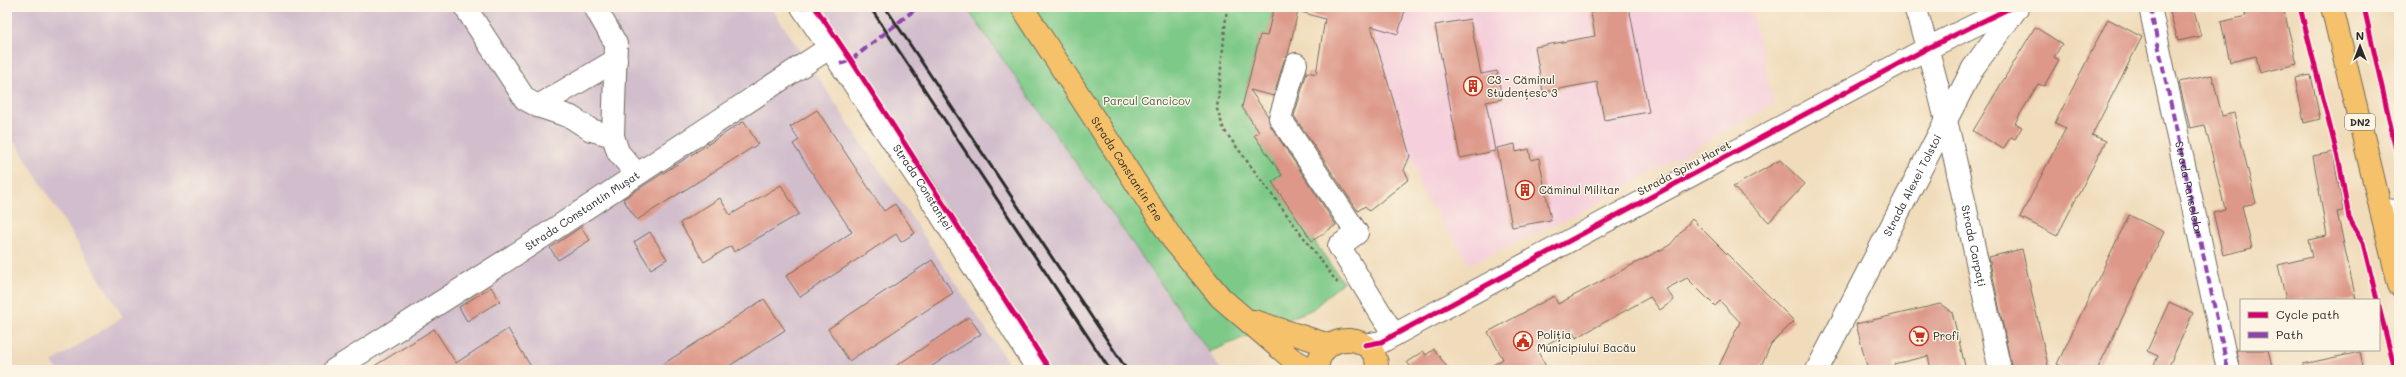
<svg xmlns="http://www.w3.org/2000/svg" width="2406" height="377" font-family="Mali,sans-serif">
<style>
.built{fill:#f5cfdb}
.industrial{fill:#d1bdcc}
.green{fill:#7dc987;stroke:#547a59}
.building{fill:#dd9889}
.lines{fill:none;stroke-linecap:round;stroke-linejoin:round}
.minor-casing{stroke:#70695d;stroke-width:24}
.major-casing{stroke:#70695d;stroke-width:24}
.path{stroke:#70695d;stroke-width:2.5;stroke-dasharray:3 3;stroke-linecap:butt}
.minor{stroke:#fff;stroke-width:22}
.major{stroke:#f5c16b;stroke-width:22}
.rail{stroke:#2b2b2b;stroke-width:3}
.quiet{stroke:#8e44ad;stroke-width:4;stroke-dasharray:8 4;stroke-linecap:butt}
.cycleway-casing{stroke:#fcf5e5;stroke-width:8}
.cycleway{stroke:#d6006c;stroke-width:5}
.labels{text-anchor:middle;stroke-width:3;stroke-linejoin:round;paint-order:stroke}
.shield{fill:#fcf5e5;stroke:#6a6863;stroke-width:1}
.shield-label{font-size:10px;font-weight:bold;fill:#2b2b2b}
.poi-label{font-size:11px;fill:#2b2b2b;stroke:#fcf5e5;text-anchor:start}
.park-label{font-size:11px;fill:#445a47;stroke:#fcf5e5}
.street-label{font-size:11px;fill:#2b2b2b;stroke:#fcf5e5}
</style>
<rect width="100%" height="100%" fill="#fcf5e5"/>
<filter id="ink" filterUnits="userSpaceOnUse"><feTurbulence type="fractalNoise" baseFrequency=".025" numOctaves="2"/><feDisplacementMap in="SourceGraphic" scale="8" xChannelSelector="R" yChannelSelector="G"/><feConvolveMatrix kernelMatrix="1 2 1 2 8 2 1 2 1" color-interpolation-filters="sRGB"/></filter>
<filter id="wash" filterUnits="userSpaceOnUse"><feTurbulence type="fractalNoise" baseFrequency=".012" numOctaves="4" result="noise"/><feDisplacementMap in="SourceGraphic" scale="16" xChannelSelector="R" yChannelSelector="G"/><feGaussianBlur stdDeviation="0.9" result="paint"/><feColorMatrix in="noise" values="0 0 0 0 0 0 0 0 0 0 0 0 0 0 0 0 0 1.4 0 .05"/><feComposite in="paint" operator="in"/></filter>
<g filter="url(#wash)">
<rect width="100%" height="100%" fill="#f0dbba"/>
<path class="built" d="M1320 7H1751L1774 104 1578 214 1470 264 1418 185V172L1410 156 1375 37 1316 19Z"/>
<path class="industrial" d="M771 7 1013 370H58L52 362 123 317 16 143 7 147 8 7Z
M816 7H966L1221 370H1050Z"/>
<path class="green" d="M966 7H1274L1267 36 1260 35 1246 89 1254 96 1241 106 1259 132 1255 135 1282 175 1272 182 1343 282 1313 309 1209 352Z"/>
<g id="blocks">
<path class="building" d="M1274 7H1406L1398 34 1371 26 1410 156 1404 170 1409 179 1369 211 1365 206 1358 211 1294 116 1307 72 1316 74 1325 19 1298 11 1288 55 1284 60 1274 96 1250 90 1268 116 1270 125 1336 225 1312 241 1272 182 1282 175 1254 135 1259 132 1242 107 1260 35 1267 36Z
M1590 7H1629L1649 112 1604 120 1597 82 1543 92 1535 47 1595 36Z
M2193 7 2201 36 2178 41 2170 12Z
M2258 7H2283L2297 64 2260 73 2256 56 2230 62 2221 22 2246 16 2244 10Z
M1470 19 1481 74 1497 71 1502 99 1486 102 1495 151 1460 158 1435 25Z
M2108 19 2142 37 2092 135 2106 141 2057 236 2020 217 2066 128 2055 123Z
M2035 27 2062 44 2054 57 2059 60 2044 86 2038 84 2015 123 2022 127 2015 139 2011 137 2003 149 1973 131Z
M2212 75 2222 116 2234 113 2256 203 2242 206 2252 248 2223 255 2213 212 2225 209 2205 125 2190 128 2179 82Z
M2311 75 2320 119 2304 123 2295 78Z
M817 110 884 211 895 204 915 233 901 242 896 234 800 297 786 276 852 232 793 144 799 140 790 127Z
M744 121 758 144 637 220 623 199Z
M1515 144 1516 152 1529 149 1531 160 1539 158 1551 220 1512 227 1497 148Z
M2333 152 2343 211 2337 212 2356 300H2286L2278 265 2312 257 2308 240 2327 236 2313 156Z
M1780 160 1805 184 1769 222 1733 187Z
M781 185 799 214 734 252 731 246 704 262 680 223 720 198 730 215Z
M2129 215 2164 232 2097 370H2071L2057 364Z
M1692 219 1794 321 1771 344 1759 370H1717L1740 322 1720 301 1715 306 1687 278 1666 289 1674 300 1660 310 1650 297 1576 338 1572 330 1537 350 1548 370H1484L1503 359 1488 332 1554 296 1558 304 1670 245Z
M581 227 590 240 558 260 550 248Z
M650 232 667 259 651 269 634 242Z
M2022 249 2049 370H2012L1989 257Z
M932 260 953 293 849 361 828 329Z
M491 287 500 301 467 321 459 307Z
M764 299 785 330 723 370H654Z
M2169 302 2193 313 2167 370H2152L2158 356 2147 351Z
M1940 304 1952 312 1966 370H1931L1928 356 1894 364 1895 370H1868L1856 324Z
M969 317 981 334 926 370H890Z
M434 329 456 363 508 329 533 370H368Z
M1434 349 1449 370H1413L1407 362 1423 351 1426 355Z
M2236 350H2268L2273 370H2240Z
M2360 352 2364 370H2304L2303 364Z"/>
</g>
</g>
<g filter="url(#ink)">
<use href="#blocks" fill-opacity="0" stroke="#70695d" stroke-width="1"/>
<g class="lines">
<g class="minor-casing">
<g id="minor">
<path d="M465 7 525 99 538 106 616 60"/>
<path d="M595 7 616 44 613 136 618 152 636 173"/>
<path id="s1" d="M802 7 921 183 1038 370"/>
<path id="s2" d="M1915 7C1952 125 1973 249 2000 370"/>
<path d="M2150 7 2228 370"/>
<path d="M1296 64 1280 118 1357 233 1339 246 1394 335"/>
<path d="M538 106 571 117 591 130 613 136"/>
<path d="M2381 210 2399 211"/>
<path d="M1365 345 1381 342 1928 48 2012 7"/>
<path id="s3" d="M334 370 524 249 829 48"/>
<path id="s4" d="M1817 370 1973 68 2017 8"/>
</g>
</g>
<g class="major-casing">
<g id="major">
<path id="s5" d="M1022 7 1173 240 1221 298 1292 359 1312 370"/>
<path d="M2332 7 2399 285"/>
<path d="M1254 321 1329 345"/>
<path d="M1317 370C1320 327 1380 333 1377 370"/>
</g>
</g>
<path class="path" d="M1227 7 1217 109 1224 130 1339 285"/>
<use href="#minor" class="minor"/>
<use href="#major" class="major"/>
<path class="rail" d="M870 7 1110 370
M885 7 1127 370"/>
<g class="quiet">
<path id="s6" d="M2150 7 2228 370"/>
<path d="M840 64 851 60 918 7"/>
</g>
<g class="cycleway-casing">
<path id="cycleway" d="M815 7 851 60 1050 370
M2300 7 2340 166 2349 218 2363 243 2377 300
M2364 7 2399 163
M2379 307 2395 370
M1365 345 1381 342 1928 48 2012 7"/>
</g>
<use href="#cycleway" class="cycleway"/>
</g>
</g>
<defs>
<g id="building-ring" transform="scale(1)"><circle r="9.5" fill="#fcf5e5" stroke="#c8321e" stroke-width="1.5"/><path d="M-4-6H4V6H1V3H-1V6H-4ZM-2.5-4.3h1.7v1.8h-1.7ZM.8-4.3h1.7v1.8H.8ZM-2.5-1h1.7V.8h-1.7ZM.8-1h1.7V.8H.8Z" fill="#c8321e"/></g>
<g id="supermarket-ring" transform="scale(1)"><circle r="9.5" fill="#fcf5e5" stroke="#c8321e" stroke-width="1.5"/><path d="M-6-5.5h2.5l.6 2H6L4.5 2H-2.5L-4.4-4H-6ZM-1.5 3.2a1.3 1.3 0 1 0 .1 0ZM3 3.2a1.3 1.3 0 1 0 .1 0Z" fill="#c8321e"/></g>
<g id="civic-ring" transform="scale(1)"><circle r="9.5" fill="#fcf5e5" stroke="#c8321e" stroke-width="1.5"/><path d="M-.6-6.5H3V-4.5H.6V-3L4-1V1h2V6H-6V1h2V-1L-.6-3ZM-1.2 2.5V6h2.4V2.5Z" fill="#c8321e"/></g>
</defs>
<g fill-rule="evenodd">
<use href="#building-ring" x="1473" y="86"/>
<use href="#building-ring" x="1525" y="190"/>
<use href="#supermarket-ring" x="1919" y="336"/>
<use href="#civic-ring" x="1523" y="341"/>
</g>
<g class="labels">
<rect class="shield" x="2345" y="114" width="30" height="16" rx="3"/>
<g class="shield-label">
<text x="2360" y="126">DN2</text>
</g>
<g class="poi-label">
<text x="1487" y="84">C3 - Căminul<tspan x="1487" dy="13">Studențesc 3</tspan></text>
<text x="1539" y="194">Căminul Militar</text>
<text x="1537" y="339">Poliția<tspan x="1537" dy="13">Municipiului Bacău</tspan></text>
<text x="1933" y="340">Profi</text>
</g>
<g class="park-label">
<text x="1147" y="105">Parcul Cancicov</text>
</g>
<g class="street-label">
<text transform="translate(1684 168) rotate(-28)" y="4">Strada Spiru Haret</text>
<text dy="4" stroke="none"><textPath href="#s5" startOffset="193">Strada Constantin Ene</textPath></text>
<text dy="4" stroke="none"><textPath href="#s4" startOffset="208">Strada Alexei Tolstoi</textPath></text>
<text dy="4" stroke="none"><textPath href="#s1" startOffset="217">Strada Constanței</textPath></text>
<text dy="4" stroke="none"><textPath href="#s6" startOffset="186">Strada Panselelor</textPath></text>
<text dy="4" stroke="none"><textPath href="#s3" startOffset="295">Strada Constantin Mușat</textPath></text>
<text dy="4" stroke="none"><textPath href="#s2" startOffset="246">Strada Carpați</textPath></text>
</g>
</g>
<rect width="2406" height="377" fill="none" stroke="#fcf5e5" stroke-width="24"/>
<rect x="2240" y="299" width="140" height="52" fill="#fcf5e5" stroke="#a8a49b"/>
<rect x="2248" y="312" width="20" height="6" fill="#d6006c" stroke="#a8a49b"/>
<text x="2276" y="319" font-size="12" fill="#2b2b2b">Cycle path</text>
<rect x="2248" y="332" width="20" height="6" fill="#8e44ad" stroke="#a8a49b"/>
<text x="2276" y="339" font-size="12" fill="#2b2b2b">Path</text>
<g transform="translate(2360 46)" stroke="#fcf5e5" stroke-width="3" paint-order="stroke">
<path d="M0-3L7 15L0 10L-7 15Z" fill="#2b2b2b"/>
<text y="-6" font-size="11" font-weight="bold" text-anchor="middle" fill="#2b2b2b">N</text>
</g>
</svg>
